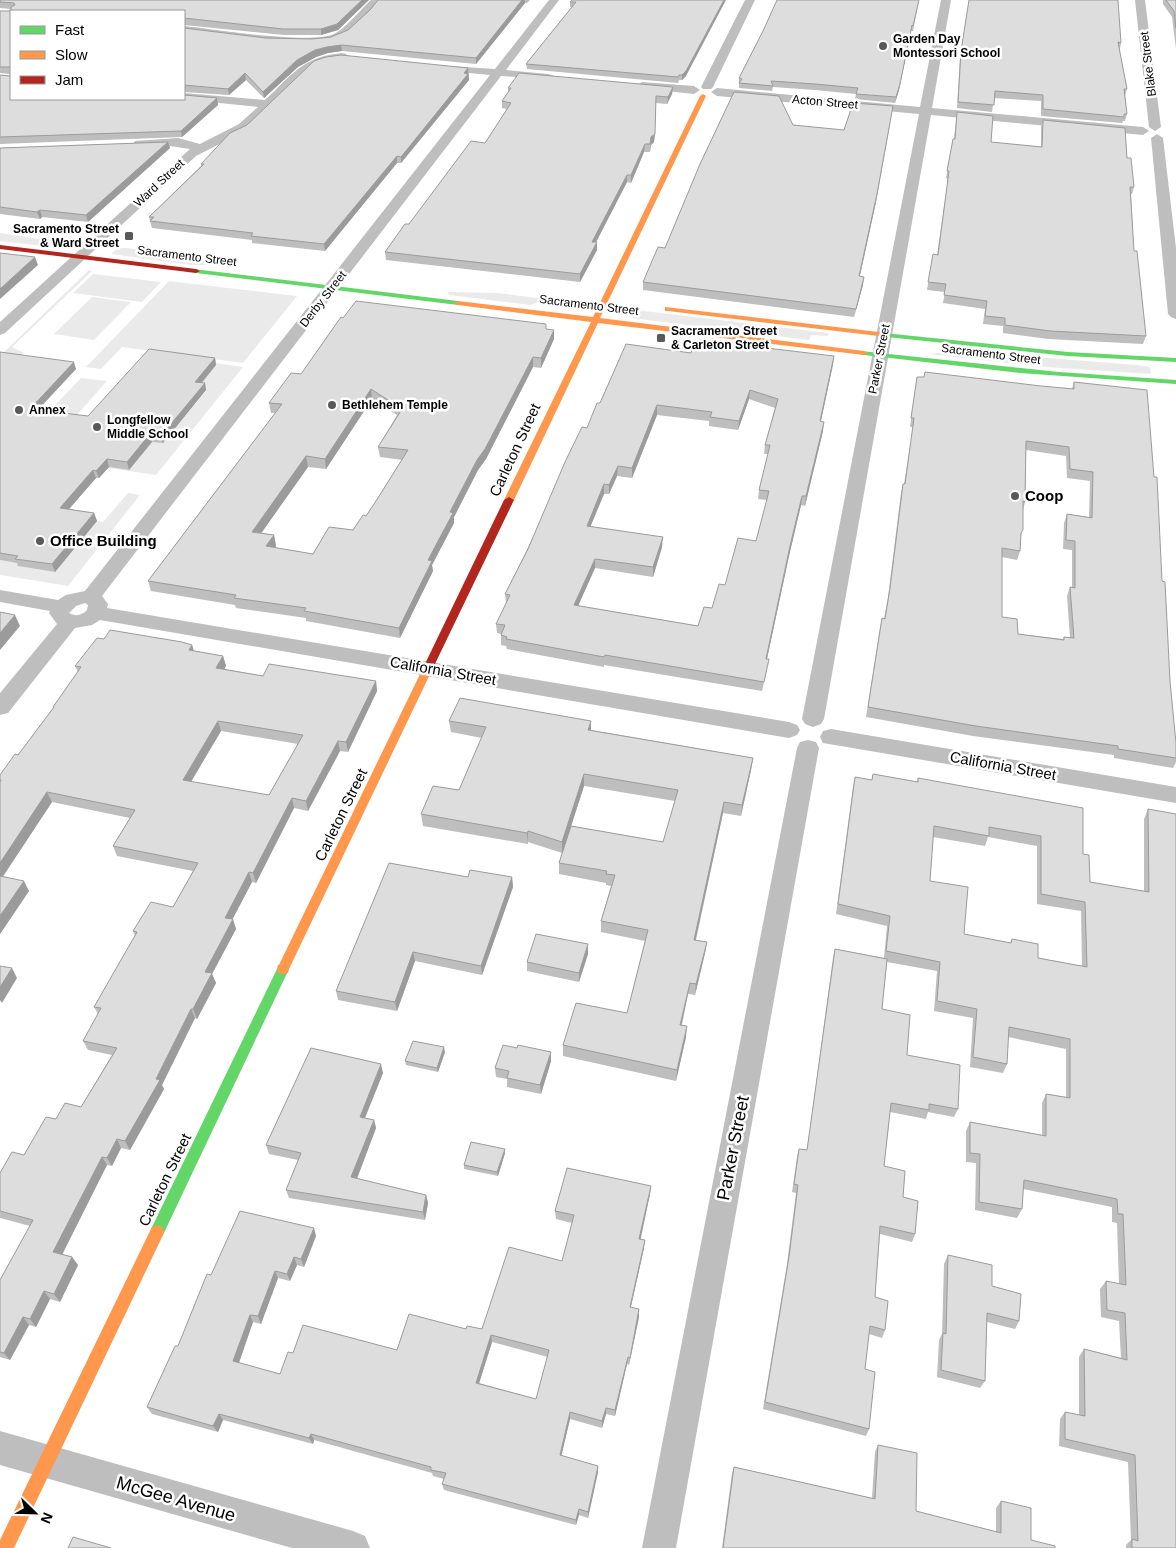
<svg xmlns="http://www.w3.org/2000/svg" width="1176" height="1548" font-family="Arial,sans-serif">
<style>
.green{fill:#eaeaea}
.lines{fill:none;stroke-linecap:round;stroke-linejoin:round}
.street{fill:#bebebe;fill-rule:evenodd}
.fast{fill:#63d668;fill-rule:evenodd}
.slow{fill:#ff974d;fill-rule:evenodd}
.jam{fill:#b3261e;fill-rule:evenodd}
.wall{fill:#bebebe;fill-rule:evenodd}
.shaded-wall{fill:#9b9b9b}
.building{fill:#ddd;stroke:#9b9b9b;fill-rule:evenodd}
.poi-dot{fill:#595959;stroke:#fff;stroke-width:2}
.labels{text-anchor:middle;stroke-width:5;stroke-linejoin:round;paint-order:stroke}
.far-poi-label{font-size:12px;font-weight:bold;fill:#000;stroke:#fff;text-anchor:start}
.far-street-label{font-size:12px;fill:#000;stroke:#fff}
.street-label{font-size:15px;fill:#000;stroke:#fff}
.poi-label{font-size:15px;font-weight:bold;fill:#000;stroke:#fff;text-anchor:start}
.near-street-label{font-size:18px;fill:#000;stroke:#fff}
</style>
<rect width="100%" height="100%" fill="#fff"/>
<path class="green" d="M0 233 67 243 61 248 0 241Z
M118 248H127L239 262 237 265H191L111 254Z
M89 270 92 271 12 347 24 353 19 357 1 355Z
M93 274 161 282 142 302 73 293Z
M169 281 297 296 243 363 122 347 101 369 86 367Z
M448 292 498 293 561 301C551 303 539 300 531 305L449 295Z
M92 297 131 302 94 340 54 334Z
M633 310 644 311 828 333V336L811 335 809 340 639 319 629 317Z
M956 349 1021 356 1138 365 1150 367 1151 374 1046 367 929 354 955 351Z
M216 363 243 367 156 475 108 468 109 467 129 470 152 442 163 443 206 391 196 389Z
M81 378 107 381 67 426 39 422Z
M128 493 140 495 68 586 0 575V560L21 563 19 566 55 572 97 521 103 522Z"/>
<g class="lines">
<path class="street" d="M371 0H382C375 9 353 32 344 37 319 53 216 36 184 32V26C215 29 309 45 334 34 346 28 361 9 371 0Z
M549 0H559L506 70 548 74 552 75 554 77 552 79 501 76 102 596 108 604 107 608 789 722 797 725 800 730 797 735 789 738 100 620 92 625 75 628 8 713 0 715V693L57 624 49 613 50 611 0 602V590L58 600 66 595 85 591 490 75 438 70 434 69 432 67 434 65 495 69ZM85 603 88 605 87 610C82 615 76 617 69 613L76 606Z
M745 0H755L713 87 711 89H703L701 87Z
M941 0H951L932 108 1143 127 1149 131 1143 135 931 115 824 719 821 724 813 727 805 724 802 719 919 114 717 96 711 92 717 88 920 107Z
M1135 0H1145L1161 127 1155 131 1149 127Z
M342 53 346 54 348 56 346 58 326 61 314 66 247 130 196 156 5 333 0 335V322L190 149 170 146 139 148 135 147 133 144 135 141 178 138 200 144 239 124 258 107 181 99H184V93L265 100C293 74 302 57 342 53Z
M642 82 694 86 700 90 694 94 638 88 636 86Z
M1157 134 1163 138 1176 248V319L1171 317 1168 314 1151 138Z
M831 729 1176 787V803L823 743 820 737 823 731Z
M808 740 816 742 819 748 676 1548H642L797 748 800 742Z
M0 1431 353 1531 365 1536 370 1548H292L0 1465Z"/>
<path class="fast" d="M193 269 458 301 462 303 458 305 196 273 192 271Z
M884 333 1068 352 1176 358V362L1068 356 887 337 883 335Z
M861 351 1059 372 1176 380V384L1020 373 864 355H861Z
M283 964 288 965 289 969 162 1237 157 1239 152 1237 150 1232 152 1227 277 969 278 965Z"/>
<path class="slow" d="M703 94 706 96 600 318 864 351 868 353 864 355 598 323 514 500 509 503 506 502 504 500 591 322 458 305 454 303 458 301 593 317 700 96Z
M665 307 887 333 891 335 887 337 668 311H665Z
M428 664 433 668 289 969 288 973 283 974 278 973 277 969 423 668Z
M157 1225 162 1227 164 1232 162 1237 14 1548H0V1540L152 1227Z"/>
<path class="jam" d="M0 245 196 269 200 271 196 273 0 249Z
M509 497 514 500 433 668 428 672 424 670 423 668 504 500Z"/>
</g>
<path class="wall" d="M0 0H369L338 30 321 35H284L184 25V11H11V99H184V95L217 98 218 105 182 137 0 144V75L10 76V74L0 73V11H11V9L0 8Z
M378 0H530L527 3H525L476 64 342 51 328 53 316 57 298 67 264 98 246 80 229 95 184 92V28L266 38 312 39 331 37 348 30 370 10Z
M572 0 686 76 682 80H679L678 83 527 69 526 64 572 7H570V2Z
M919 0 913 31H911L899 90 895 103 855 99 856 94 815 90 773 87 772 91 739 88V78L763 31Z
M969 0 1121 43 1120 49H1119L1127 89 1125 96 1127 114 1125 121H1123L1122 123 1041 116V101L994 98 992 112 957 108 960 57Z
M1163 0H1176V49L1172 17 1163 4Z
M468 68 469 80 401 163H397L325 251 252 243V240L152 228 149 217 201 166V164Z
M673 87 672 94 667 104 656 103 654 142 651 145 650 152H644L631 183 627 182 596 242H597V250L580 282 386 260 385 252 409 224 485 143 507 109 502 108V101L508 93V88Z
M957 112 991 142 1041 147V127L1043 120 1127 158 1134 187 1132 194H1131L1134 251 1146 336 1143 344 1048 339 1003 333V326L983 324 985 309 943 303 945 292 927 290 933 254 937 255 948 179 946 178 953 139H954Z
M793 125 876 202 860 276 863 285 854 317 643 290V282L665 248Z
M168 142 170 148 88 222 42 217 40 219 0 214V148Z
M546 324V329L554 339 541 368 533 367 486 459 478 470 454 517V523L432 565 433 571 400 638 306 621V618L236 608 235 605 151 591 148 581 275 413H271L269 403 301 374ZM372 399 397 415 378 447 380 457 402 460 376 501 366 516 353 530 313 554 275 548 276 546 274 535 261 533 308 467 326 469Z
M0 352 76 369 38 410 88 416 215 358 216 365 202 383H205L206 390 163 443 152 442 129 470 109 467 99 478H96L69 509 94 513 97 521 55 572 18 566 17 563 0 560Z
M691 353 834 356 821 421 823 431 805 506 801 505 789 556 767 659V669L762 691 604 665V667L507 649 506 646 501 645V634L497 633 496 624 506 604 505 594 587 428 600 403ZM749 399 775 408 765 445 764 454H768L759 490 758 499 767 500 756 541 725 585 712 608 698 626 578 606 595 568 653 577 662 547 590 526 604 494H609L617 476 632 478 657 415 709 421V426L738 430Z
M917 377 1072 389 1074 382 1162 581 1176 758V762L1173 768 1114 758V755L973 736 866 717 880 628 882 618 884 619 888 597 901 493 903 484H904L913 427H910ZM1026 450 1066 456 1067 478 1090 481 1089 517 1067 514 1064 523 1063 549 1072 550V587H1070L1067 596 1070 638 1064 637 1063 639 1018 634 1002 617V557L1017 560 1020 551 1023 510 1025 502Z
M104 639 192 645 194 651 223 656 226 666 224 669 263 676 376 681 377 691 348 752 340 751 308 811 294 808 256 883 252 882 232 919 236 929 212 974 216 983 197 1019 195 1018 162 1085 164 1089 130 1150 121 1148 112 1166 107 1165 62 1254 72 1257 78 1265 60 1302 50 1299 36 1327 29 1325 10 1360 0 1357V1280L30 1226 0 1218V1173L24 1155 56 1119 81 1107 112 1055 88 1050 83 1041 98 1014 94 1007 135 936 133 931 173 907 193 871 117 856 113 846 130 818 52 802 3 876 29 891 0 934V775L18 755 53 708V707L78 672 75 666ZM221 731 298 744 269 795 191 782Z
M449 721 591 730 753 758 751 770 741 816 723 813 696 940 707 942 705 953 695 995 688 994 682 1025 686 1037 676 1081 563 1056V1045L627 1013 645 941 601 932V921L611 886 606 885V883L559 874V863L562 853 528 842V844L423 826 421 814 459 790 482 738 451 732ZM584 786 675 801 663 842 571 826Z
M873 774 917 782 918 778 1083 854 1090 882 1144 891V819L1148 809 1176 1548H1126V1545L1131 1540 1128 1462 1059 1446 1060 1419 1065 1412 1079 1415V1357L1084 1349 1121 1358 1119 1321 1101 1317 1100 1289 1106 1281 1119 1284 1117 1223 1112 1222V1207L1023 1189 1022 1209 1017 1218 975 1210 976 1163 966 1162V1131L970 1122 1042 1135V1103L1046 1094 1066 1097V1049L1008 1037 1007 1064 1003 1073 970 1067 973 1018 934 1011 937 971 887 962 882 1009 907 1055 958 1109 954 1117 928 1112 926 1119 890 1112 884 1166 903 1197 915 1234 912 1242 880 1234 875 1297 885 1330 882 1338 869 1334 865 1369 869 1429 866 1436 763 1409 787 1264 796 1193 792 1192 797 1157 799 1149 807 1150 833 958 835 949 884 958 887 926 836 914 853 787 855 777 872 780ZM933 837 985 846 988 837 1037 846V904L1081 911 1082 966 1038 958 1012 939 1010 943 964 934 930 881Z
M468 877H512L513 887 482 975 415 961 397 1011 338 1000 336 991Z
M588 954 579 982 527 971V962Z
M445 1052 438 1072 406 1065 405 1061Z
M551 1061 541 1094 507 1087V1079L496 1077 495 1068Z
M383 1073 365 1118 374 1120 376 1128 357 1179 426 1195 428 1203 425 1220 289 1198 286 1190 298 1160 269 1154 266 1145Z
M505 1153 498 1176 464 1169V1165Z
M651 1186 650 1194 640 1239 644 1248 631 1307 639 1317 629 1365 627 1364 615 1416 606 1414 602 1428 570 1419 561 1456 598 1472 588 1518 579 1515 576 1525 444 1490 442 1484 444 1479 433 1476 432 1473 314 1440 313 1444 223 1420 218 1432 152 1414 147 1407 178 1346 211 1275 316 1236 304 1267 297 1265 290 1281 278 1278 261 1324 253 1322 239 1363 280 1374 293 1353 397 1350 466 1329H482L562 1261 572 1223 556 1219 555 1211ZM492 1342 548 1357 536 1399 479 1383Z
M948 1255 992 1286 1019 1321 1015 1329 987 1322 985 1381 980 1388 937 1377 939 1340 942 1334 944 1264Z
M878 1445 916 1511 996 1532V1508L1001 1501 1031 1540 1055 1548H722L732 1473 734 1467 872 1498 875 1452Z"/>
<path class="shaded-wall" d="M362 0H369L338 30 321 35V29Z
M522 0H525V3L476 64V58Z
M724 0H726L686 76 682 80V75Z
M912 25 899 90 895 103 896 97Z
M341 45 342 51 328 53 316 57 298 67 264 98 263 92 297 60 315 50 327 47Z
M468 68 469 80 401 163V157Z
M245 73 246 80 229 95 228 89Z
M673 87 672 94 667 104 668 97Z
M217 98 218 105 182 137 181 131Z
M892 113 876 202 858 284Z
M655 134 654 142 651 145 650 152 651 137Z
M168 142 170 148 88 222 86 215Z
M645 144 644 152 631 183V175Z
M397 156V163L325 251 324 244Z
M627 175V182L592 250V242Z
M40 210 42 217 40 219 37 212Z
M597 242V250L580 282V274Z
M35 257 38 265 0 299V289Z
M864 277 863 285 854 317Z
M554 330V339L541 368V358Z
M834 356 833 365 819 430 820 421Z
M533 357V367L486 459 478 470 454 517V523L432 565 433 571 400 638 399 628 428 560 450 512 477 460Z
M215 358 216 365 196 389 195 382Z
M74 362 76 369 32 416 30 409Z
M205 383 206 390 163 443 161 436Z
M371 389 372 399 326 469 325 459Z
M750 390 749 399 738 430 739 421Z
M657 405V415L632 478V468Z
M824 422 823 431 805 506 806 496Z
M150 434 152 442 129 470 127 462Z
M306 456 308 467 255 542 252 532Z
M107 459 109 467 99 478 96 471Z
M618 466 617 476 609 494V485Z
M93 470 96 478 63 516 60 508Z
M604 484V494L587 535V526Z
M802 496 801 505 789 556 765 668 766 659 790 546Z
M94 513 97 521 55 572 52 564Z
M274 535 276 546 269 557 266 546Z
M663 537 662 547 653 577V567Z
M595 559V568L574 615V605Z
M15 615 20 626 0 650V633Z
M192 645 195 656 189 650Z
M223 656 226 666 219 678 216 668Z
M376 681 377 691 348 752 346 742Z
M218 721 221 731 186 790 183 780Z
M591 721V733L588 730Z
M338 741 340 751 308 811 306 801Z
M753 758 751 770 741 816 742 805Z
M584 774V786L562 854V842Z
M47 792 52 802 0 881V863Z
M292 798 294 808 256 883 253 873Z
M724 802 723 813 693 951 694 940Z
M528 831V844L527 833Z
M249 872 252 882 228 928 225 918Z
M512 877 513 887 482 975 481 966Z
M24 881 29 891 0 934V916Z
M233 919 236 929 212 974 216 983 197 1019 193 1009 205 972Z
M707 942 705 953 695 995 696 984Z
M588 944V954L579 982V973Z
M413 952 415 961 397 1011 395 1002Z
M12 968 17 978 2 1003 0 1000V987Z
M690 983 688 994 679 1035 680 1025Z
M191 1009 195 1018 162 1085 164 1089 130 1150 125 1141Z
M687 1026 686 1037 676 1081 677 1070Z
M444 1047 445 1052 438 1072 437 1068Z
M551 1052V1061L541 1094 540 1085Z
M381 1064 383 1073 362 1125 360 1117Z
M374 1120 376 1128 354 1186 351 1177Z
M117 1139 121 1148 112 1166 107 1158Z
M505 1149V1153L498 1176 497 1172Z
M102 1157 107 1165 59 1261 53 1252Z
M651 1186 650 1194 639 1247V1239Z
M426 1195 428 1203 425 1220 423 1212Z
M314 1228 316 1236 304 1267 301 1259Z
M645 1240 644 1248 629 1315 630 1307Z
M72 1257 78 1265 60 1302 54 1294Z
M294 1257 297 1265 290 1281 287 1274Z
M275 1271 278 1278 261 1324 258 1316Z
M44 1291 50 1299 36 1327 30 1319Z
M639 1309V1317L629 1365 630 1358Z
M250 1315 253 1322 237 1368 233 1361Z
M23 1317 29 1325 10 1360 4 1353Z
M491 1335 492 1342 477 1390 476 1383Z
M628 1357 627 1364 615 1416V1410Z
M606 1408V1414L602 1428V1421Z
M570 1412V1419L560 1462V1455Z
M219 1414 223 1420 218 1432 213 1426Z
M311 1434 314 1440 313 1444 309 1438Z
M598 1466V1472L588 1518V1512Z
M579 1509V1515L576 1525V1520Z"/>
<path class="building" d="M0 0H362L337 24 321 29H283L184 18V11H11V99H184V95L217 98 181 131 0 137V75L10 76 11 67H0V11H11V7L15 5 14 3 0 2Z
M378 0H522L476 58 341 45 327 47 315 50 297 60 263 92 245 73 228 89 184 85V28L266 38 312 39 331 37 348 30 370 10Z
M572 0H724L686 71 682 75H679L678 77 526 64 576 2H570Z
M777 0H919L913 26 912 25 900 84 896 97 856 94 858 88 815 84 771 81 773 86 739 83 742 79 739 78 763 31Z
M969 0H1118L1121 43 1118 42 1127 89H1124L1127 114H1124V117L1043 109V95L995 91 994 105 958 102 961 51Z
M1166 0H1176V28L1174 11Z
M341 55 468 68 464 73 468 74 401 157 397 156 324 244 251 236 253 233 150 221 154 217H149L204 164H201L230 133 247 125 314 61 326 57Z
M519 73 673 87 668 97 656 96 655 134 651 137 650 144H645L631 175H627L592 242H597L580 274 385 252 405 224H409L471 141 485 143 511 103 502 101 511 88H508Z
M734 92 779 96 793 125 844 130 853 103 893 106 877 194 859 276 864 277 856 309 643 282 658 247 665 248 700 164Z
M957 112 993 116 991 142 1042 147 1043 120 1125 128 1127 158H1131L1134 187H1130L1134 251H1137L1146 336 1050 331 1005 325V318L985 316 987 301 944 295 946 284 928 282 933 254 938 255 949 171H947L953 139H955Z
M168 142 86 215 40 210 37 212 0 207V148Z
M0 253 35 257 0 289Z
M356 301 546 324V329L554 330 541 358 533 357 485 449 477 460 450 512 453 513 428 560 432 561 399 628 304 611 306 608 234 598 236 595 148 581 282 404 269 403 291 373 301 374 341 317 343 318ZM371 389 402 409 378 447 408 450 376 501 366 516 363 515 353 530 329 527 313 554 266 546 274 535 252 532 306 456 325 459Z
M699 340 834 356 820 421 824 422 806 496H802L790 546 766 659H769L764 682 605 655 604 657 506 639 507 637 501 635 505 625 496 624 510 595 505 594 528 549 565 462 582 427 587 428 597 403H600L626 344 691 353 693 347 696 348ZM750 390 778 399 765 445H770L759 490 769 491 756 541 738 538 725 585 719 584 712 608 704 607 698 626 574 605 595 559 653 567 663 537 587 526 604 484 609 485 618 466 632 468 657 405 712 412 710 417 739 421Z
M149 349 215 358 195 382 205 383 161 436 150 434 127 462 107 459 96 471 93 470 60 508 94 513 52 564 15 559 18 556 0 553V352L74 362 30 409 88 416Z
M925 372 1041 386 1074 389V382L1147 390 1154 477H1157L1162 581 1165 582 1170 681 1176 743V758L1118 749V746L976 726 868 707 882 618 885 619 890 588 903 484H905L914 418H911L917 377H924ZM1026 441 1069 447 1070 469 1093 472 1092 518 1067 514 1066 540 1075 541V588L1070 587 1074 638 1064 637V640L1018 634 1017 619 1002 617V548L1020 551 1021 533 1023 530V501L1025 502Z
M0 612 15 615 0 633Z
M110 630 182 642 192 645 189 650 223 656 216 668 263 676 269 664 376 681 346 742 338 741 306 801 292 798 253 873 249 872 225 918 233 919 205 972 212 973 193 1009H191L156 1079 160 1080 125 1141 117 1139 107 1158 102 1157 53 1252 72 1257 54 1294 44 1291 30 1319 23 1317 4 1353 0 1352V1280L33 1220 0 1211V1173L12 1152 24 1155 46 1117 56 1119 65 1103 81 1107 117 1048 83 1041 101 1008 94 1007 137 932 133 931 151 902 173 907 198 863 113 846 135 810 47 792 0 863V782L1 780H0V775L15 754 18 755 54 707H53L81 667 75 666 97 638 104 639ZM218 721 303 735 269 795 183 780Z
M460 698 591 721 588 730 753 758 742 805 724 802 694 940 707 942 696 984 690 983 680 1025 687 1026 677 1070 563 1045 576 1003 627 1013 648 930 601 921 615 875 606 874 607 871 559 863 571 826 663 842 678 790 584 774 562 842 528 831 527 833 421 814 433 786 459 790 486 727 449 721Z
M873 774 918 782V778L1083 808V854L1089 855 1090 882 1149 892 1148 809 1176 814V1548H1132V1539L1138 1541 1135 1455 1065 1439V1412L1085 1416 1084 1349 1127 1360 1125 1313 1107 1310 1106 1281 1126 1285 1123 1214H1118L1117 1199 1024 1180 1022 1209 979 1202 980 1154 970 1153V1122L1046 1136V1094L1070 1098V1039L1009 1027 1007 1064 973 1057 977 1009 937 1001 940 962 886 951 890 916 838 904 855 777 872 780ZM934 826 989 836V827L1041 836V894L1085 902 1087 967 1038 958V944L1012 939 1011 943 964 934 968 887 930 881Z
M389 863 468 877 470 870 512 877 481 966 413 952 395 1002 336 991Z
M0 876 24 881 0 916Z
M536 934 588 944 579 973 527 962Z
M835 949 887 959 882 1009 910 1015 907 1055 960 1065 958 1109 929 1104V1110L891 1103 884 1166 905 1171 903 1197 918 1201 915 1234 880 1226 875 1297 888 1301 885 1330 870 1326 865 1369 875 1372 869 1429 765 1402 789 1257 798 1185 794 1184 799 1149 807 1150Z
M0 966 12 968 0 987Z
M413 1041 444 1047 437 1068 405 1061Z
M503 1045 517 1048 518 1045 551 1052 540 1085 507 1078 509 1071 495 1068Z
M311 1048 381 1064 360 1117 374 1120 351 1177 426 1195 423 1212 286 1190 301 1153 266 1145Z
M471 1142 505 1149 497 1172 464 1165Z
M567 1168 651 1186 639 1239 645 1240 630 1307 639 1309 630 1358 628 1357 615 1410 606 1408 602 1421 570 1412 560 1455 598 1466 588 1512 579 1509 576 1520 442 1484 446 1473 431 1470V1467L311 1434 309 1438 219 1414 213 1426 147 1407 175 1346H178L207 1274 211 1275 240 1211 314 1228 301 1259 294 1257 287 1274 275 1271 258 1316 250 1315 233 1361 280 1374 288 1352 293 1353 303 1325 397 1350 409 1314 466 1329 467 1326 482 1329 509 1247 562 1261 574 1215 555 1211ZM491 1335 549 1350 536 1399 476 1383Z
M948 1255 992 1265V1286L1021 1294 1019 1321 987 1313 985 1381 941 1370 943 1333 946 1334Z
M878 1445 917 1453 916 1511 1001 1533V1501L1031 1508V1540L1055 1546V1548H723L734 1467 875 1499Z
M73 1537 111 1548H68Z"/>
<g class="poi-dot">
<circle cx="883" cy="46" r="5"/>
<rect x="124" y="231" width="10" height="10" rx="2.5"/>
<rect x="656" y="333" width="10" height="10" rx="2.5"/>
<circle cx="332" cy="405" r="5"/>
<circle cx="19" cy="410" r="5"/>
<circle cx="97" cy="427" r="5"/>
<circle cx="1015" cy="496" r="5"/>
<circle cx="40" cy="541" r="5"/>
</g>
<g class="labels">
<g class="far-poi-label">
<text x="893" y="43">Garden Day<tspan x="893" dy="14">Montessori School</tspan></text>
<text x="119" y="233" text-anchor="end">Sacramento Street<tspan x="119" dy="14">&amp; Ward Street</tspan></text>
<text x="671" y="335">Sacramento Street<tspan x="671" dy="14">&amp; Carleton Street</tspan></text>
<text x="342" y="409">Bethlehem Temple</text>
<text x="29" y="414">Annex</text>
<text x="107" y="424">Longfellow<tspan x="107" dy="14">Middle School</tspan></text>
</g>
<g class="far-street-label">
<text transform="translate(1148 64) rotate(-97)" y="4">Blake Street</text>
<text transform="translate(825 102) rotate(5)" y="4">Acton Street</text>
<text transform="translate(159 183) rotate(-43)" y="4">Ward Street</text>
<text transform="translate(187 256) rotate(7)" y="4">Sacramento Street</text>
<text transform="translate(323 299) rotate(-52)" y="4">Derby Street</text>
<text transform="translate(589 305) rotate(7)" y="4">Sacramento Street</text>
<text transform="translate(991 354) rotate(7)" y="4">Sacramento Street</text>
<text transform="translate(879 359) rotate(-79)" y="4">Parker Street</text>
</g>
<g class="street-label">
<text transform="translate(515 450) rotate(-65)" y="5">Carleton Street</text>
<text transform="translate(443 671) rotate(10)" y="5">California Street</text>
<text transform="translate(1003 766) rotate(10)" y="5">California Street</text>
<text transform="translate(341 815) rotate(-64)" y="5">Carleton Street</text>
<text transform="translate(165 1180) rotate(-64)" y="5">Carleton Street</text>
</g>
<g class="poi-label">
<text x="1025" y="501">Coop</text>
<text x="50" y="546">Office Building</text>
</g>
<g class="near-street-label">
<text transform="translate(733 1148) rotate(-79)" y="6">Parker Street</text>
<text transform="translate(176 1499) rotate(16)" y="6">McGee Avenue</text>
</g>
</g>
<rect x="10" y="10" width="175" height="90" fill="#ffffff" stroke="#999999"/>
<rect x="20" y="26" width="25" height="8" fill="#63d668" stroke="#999999"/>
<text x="55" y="35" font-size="15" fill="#000000">Fast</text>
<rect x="20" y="51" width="25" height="8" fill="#ff974d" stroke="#999999"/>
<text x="55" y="60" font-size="15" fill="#000000">Slow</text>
<rect x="20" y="76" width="25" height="8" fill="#b3261e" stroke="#999999"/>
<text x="55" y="85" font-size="15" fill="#000000">Jam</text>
<g transform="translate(35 1513) rotate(113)" stroke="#ffffff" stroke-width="4" paint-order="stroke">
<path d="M0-4L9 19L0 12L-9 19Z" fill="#000000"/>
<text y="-8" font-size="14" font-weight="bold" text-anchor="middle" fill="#000000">N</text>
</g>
</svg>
